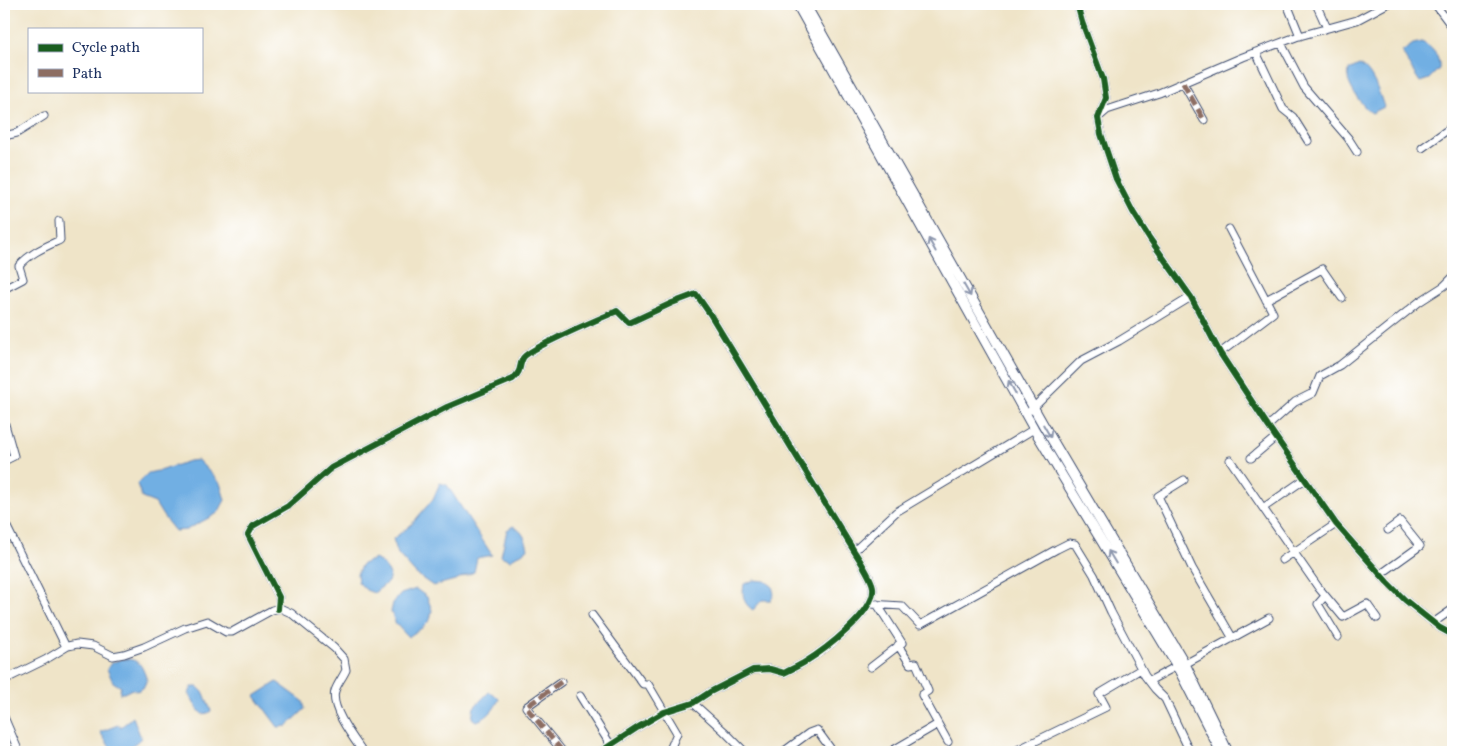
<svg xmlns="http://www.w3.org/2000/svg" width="1457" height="756" font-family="Vollkorn,serif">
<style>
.water{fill:#71afe3;stroke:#466fa0}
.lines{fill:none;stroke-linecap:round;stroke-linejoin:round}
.minor-casing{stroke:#3b4a6e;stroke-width:9}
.major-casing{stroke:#3b4a6e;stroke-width:11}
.minor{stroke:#fff;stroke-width:7}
.major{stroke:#fff;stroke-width:9}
.quiet{stroke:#8d6e63;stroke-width:5;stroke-dasharray:10 5;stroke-linecap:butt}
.cycleway-casing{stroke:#fff;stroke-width:9}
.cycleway{stroke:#1b5e20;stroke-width:6}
.oneway{stroke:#8d97ae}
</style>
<rect width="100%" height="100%" fill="#fff"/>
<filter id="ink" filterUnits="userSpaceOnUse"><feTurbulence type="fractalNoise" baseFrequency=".02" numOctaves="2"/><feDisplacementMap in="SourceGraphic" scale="10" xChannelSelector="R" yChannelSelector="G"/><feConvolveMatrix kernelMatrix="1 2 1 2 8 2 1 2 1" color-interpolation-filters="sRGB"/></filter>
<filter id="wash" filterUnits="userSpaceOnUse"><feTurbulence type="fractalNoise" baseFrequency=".0096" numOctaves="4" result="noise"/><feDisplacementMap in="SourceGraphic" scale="20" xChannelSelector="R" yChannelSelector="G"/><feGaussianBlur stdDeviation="1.12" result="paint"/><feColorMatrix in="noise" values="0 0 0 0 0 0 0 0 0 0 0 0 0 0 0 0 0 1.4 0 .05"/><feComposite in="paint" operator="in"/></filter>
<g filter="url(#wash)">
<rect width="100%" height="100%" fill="#efe4c8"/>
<path class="water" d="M1422 42C1433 48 1440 56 1439 69L1429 79 1420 82 1412 70 1402 52 1413 44Z
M1359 65C1372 69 1380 95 1384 107L1372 113C1363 108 1350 89 1348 79 1348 78 1349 71 1349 70Z
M198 460 220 483 225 500 218 513 186 530 175 531 163 516 155 503 142 498 137 484 148 473 162 470 189 461Z
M440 483 447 485 492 555 477 558 474 572 455 580 433 586 416 574 398 554 393 539 411 525 433 499Z
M513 526C522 531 526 538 528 549L510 560 501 556 507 530Z
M375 559 382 563 390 574 388 582 374 593 366 590 358 582 357 574 362 564Z
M754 580 765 581 772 586 774 594 771 600H762L753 610C743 603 742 596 744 584Z
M416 589 427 597 432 610 430 620 422 628 408 637 396 624 391 612 393 603 401 594Z
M122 659C140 659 141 664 147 680L143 688 137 691 132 689 124 693H119L121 687 113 682 107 669 111 663Z
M277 682 303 701 305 709 287 726 278 727 255 696Z
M192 687H198L204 693 211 711 208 713 202 714C196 707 192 701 189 693Z
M489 692 494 694 499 699C494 710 488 718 476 721L472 718 474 707Z
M133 717 141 738C134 745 123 752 113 752L100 732 118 725 121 727Z"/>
</g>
<g filter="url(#ink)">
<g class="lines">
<g class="minor-casing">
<path id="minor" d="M1077 4 1082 22 1103 79 1106 98 1098 118 1101 134 1116 179 1133 212 1150 239 1191 297 1220 353 1268 426 1336 524 1387 582 1405 600 1440 628 1453 635
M1287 4 1300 36
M1316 4 1327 28
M1435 4 1453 28
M1281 43 1304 87 1348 138 1357 152
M1256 52 1283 109 1293 117 1308 141
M1183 83 1204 120
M1100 116 1107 110 1159 93 1243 57 1296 37 1357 20 1387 4
M4 136 17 133 44 116
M1422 148 1453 126
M4 289 23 279 19 266C30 253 45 247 60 240L59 221
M1266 300 1322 269 1342 298
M1220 353 1273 313 1229 229
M1031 410 1081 361 1119 341 1191 297
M4 421 14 456 4 461
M1268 426 1295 402 1313 393 1320 376 1340 365 1419 302 1444 286 1453 277
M1251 458 1276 437
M1230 460 1263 508 1305 479
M1184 480 1158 496 1192 568 1232 637
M1263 508 1318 587 1343 617 1367 604 1377 618
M4 521 66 647
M854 551 896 512 1034 429
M1282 560 1336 524
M1381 574 1420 546 1400 521 1388 530
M1325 596 1318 604 1338 637
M870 604 902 606 920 625 1057 549 1069 543 1075 544 1094 575 1111 612 1145 676 1155 689 1165 699 1190 752
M278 609 279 597 248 535 253 526 288 506 331 468 447 407 513 379C523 369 518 367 523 358 529 348 602 318 617 311L629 323 672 303 696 294 710 314 854 551C859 559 873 580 873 588 876 612 823 651 805 662 799 666 791 669 784 673L770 669 753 670 710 692 693 703 664 712 640 726 600 752
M592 615 643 684H648L677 733 669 752
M1433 623 1453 609
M898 645 910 664 916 663 928 691 922 695 948 742
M871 667 902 643 877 604
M4 680 45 660 68 646 77 644 93 646 113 656 124 654 144 647 185 628 207 621 226 632H232L272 610 280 608 291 613 334 648 344 659 346 670C343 677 337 684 335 691 330 708 354 739 363 752
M1149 681 1177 666 1185 664 1269 618
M561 682 526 707 563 752
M580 696 610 744
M693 703 724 731 745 752
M4 717 19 752
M783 752 809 733 817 730 833 752
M890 752 938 724
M1013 752 1106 707 1099 694 1141 669"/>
</g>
<g class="major-casing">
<path id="major" d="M797 4 1034 429 1177 666 1221 752
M805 4 1044 426 1185 664 1228 752"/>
</g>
<use href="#minor" class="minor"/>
<use href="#major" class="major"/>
<path class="quiet" d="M1183 83 1204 120
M561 682 526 707 563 752"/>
<g class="cycleway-casing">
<path id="cycleway" d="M1077 4 1082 22 1103 79 1106 98 1098 118 1101 134 1116 179 1133 212 1150 239 1191 297 1220 353 1268 426 1336 524 1387 582 1405 600 1440 628 1453 635
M278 609 279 597 248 535 253 526 288 506 331 468 447 407 513 379C523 369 518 367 523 358 529 348 602 318 617 311L629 323 672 303 696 294 710 314 854 551C859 559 873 580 873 588 876 612 823 651 805 662 799 666 791 669 784 673L770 669 753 670 710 692 693 703 664 712 640 726 600 752"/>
</g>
<use href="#cycleway" class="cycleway"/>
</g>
<defs><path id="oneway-shaft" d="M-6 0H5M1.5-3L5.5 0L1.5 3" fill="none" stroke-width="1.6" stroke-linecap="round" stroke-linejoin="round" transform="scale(1.25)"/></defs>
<g class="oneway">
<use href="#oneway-shaft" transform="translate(932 245) rotate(-119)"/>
<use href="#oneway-shaft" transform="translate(967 290) rotate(60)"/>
<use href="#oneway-shaft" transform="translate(1012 387) rotate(-119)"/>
<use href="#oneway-shaft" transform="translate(1047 431) rotate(60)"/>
<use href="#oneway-shaft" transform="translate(1112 557) rotate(-121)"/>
</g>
</g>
<rect width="1457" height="756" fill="none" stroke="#fff" stroke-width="20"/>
<rect x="28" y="28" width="175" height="65" fill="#ffffff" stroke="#a4acbf"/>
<rect x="38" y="44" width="25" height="8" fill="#1b5e20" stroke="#a4acbf"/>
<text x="72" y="52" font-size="15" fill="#1b2f5e">Cycle path</text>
<rect x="38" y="69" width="25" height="8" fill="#8d6e63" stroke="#a4acbf"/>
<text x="72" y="78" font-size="15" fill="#1b2f5e">Path</text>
</svg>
